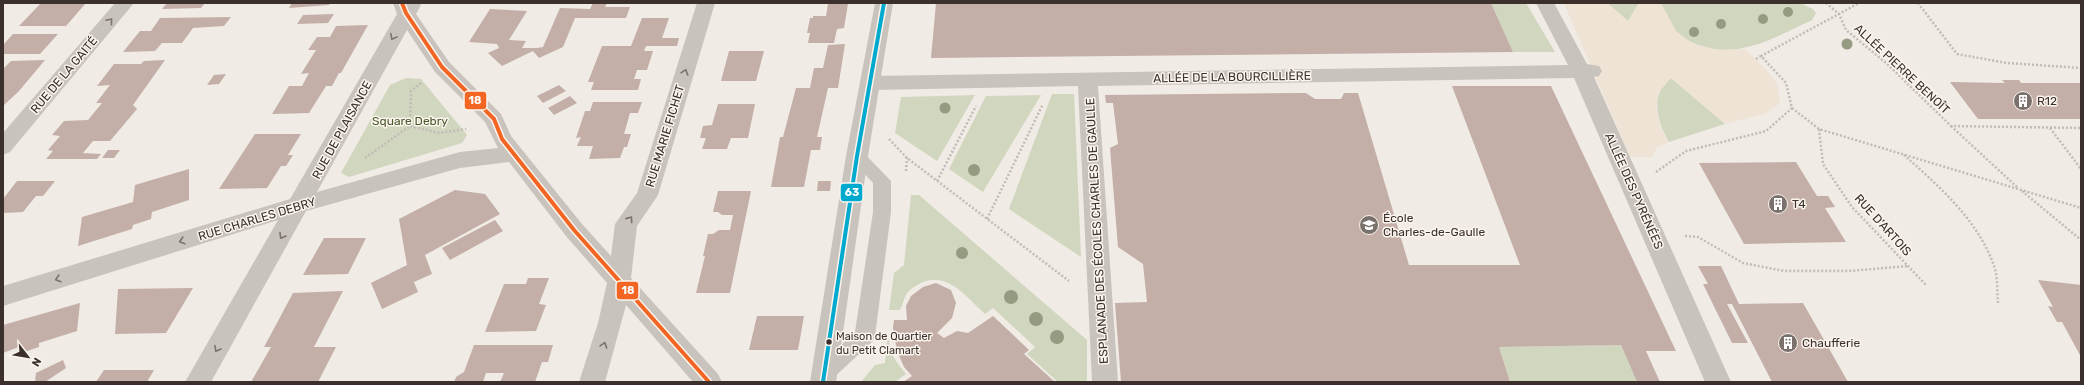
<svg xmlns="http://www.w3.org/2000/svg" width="2084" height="385" font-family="Rubik,sans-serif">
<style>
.green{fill:#d1d6bf}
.plaza{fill:#eee3d5}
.building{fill:#c3afa7}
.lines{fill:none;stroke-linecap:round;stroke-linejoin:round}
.path{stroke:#c2bbb6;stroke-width:2.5;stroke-dasharray:2 2;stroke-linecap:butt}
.service{fill:#c9c3be;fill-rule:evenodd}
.pedestrian{fill:#c9c3be;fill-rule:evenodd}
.minor{fill:#c9c3be;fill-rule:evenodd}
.bus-1-casing{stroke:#fbf5ee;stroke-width:7}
.bus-2-casing{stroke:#fbf5ee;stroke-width:7}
.bus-1{stroke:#f26522;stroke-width:4}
.bus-2{stroke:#00a9ce;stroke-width:4}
.tree{fill:#959b80}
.oneway{stroke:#7b726d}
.bus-dot{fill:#3b302b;stroke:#fbf5ee;stroke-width:1.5}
.labels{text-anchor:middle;stroke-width:3;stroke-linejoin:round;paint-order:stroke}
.bus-label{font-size:11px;fill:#3b302b;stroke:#fbf5ee;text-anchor:start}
.street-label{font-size:12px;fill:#3b302b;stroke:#fbf5ee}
.poi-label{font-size:12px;fill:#3b302b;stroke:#fbf5ee;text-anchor:start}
.park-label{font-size:12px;fill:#4a5a2e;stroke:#fbf5ee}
.line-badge{stroke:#fbf5ee;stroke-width:1.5}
.badge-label{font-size:11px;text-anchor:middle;font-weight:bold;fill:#fff}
</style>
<rect width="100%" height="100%" fill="#f0ebe5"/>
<path class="green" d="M1491 3H1526L1555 52H1513Z
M1607 3H1639L1628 21Z
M1661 3H1800L1813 9 1816 13 1812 20C1777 36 1741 59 1701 46 1692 43 1682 38 1675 30 1669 23 1665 12 1661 3Z
M406 78 421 79 467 135 462 143 349 177 341 173 390 85Z
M1671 78 1725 124 1669 142C1657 121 1649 95 1671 78Z
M1052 94H1074L1081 257 1009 209Z
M975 95 937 161 895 133 901 97Z
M1041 95 983 192 949 169 986 96Z
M911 195H919L1087 340V382H1058L1027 354 1035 347 993 308 985 314C967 298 949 272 923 282 917 285 911 288 907 293 904 297 903 305 900 310H889L894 273 904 265Z
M887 339 889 340C890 355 897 363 906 374L895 382H861L875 365 885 363Z
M1621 345 1637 382H1510L1499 347Z"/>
<path class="plaza" d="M1564 3H1607L1628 21 1639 3H1661L1676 31 1692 43 1717 50 1744 49 1756 59 1770 74 1778 86 1780 103 1772 109 1763 114 1725 124 1671 78 1659 92 1656 108 1660 126 1669 142 1656 148 1653 157H1630Z"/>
<path class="building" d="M41 3H86L66 26H19Z
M167 3H205L201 8 162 9Z
M292 3H330L329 5 289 8Z
M593 3H607L605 7H630L626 18H575L563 47 539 58 533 51 502 66 488 53 499 48 497 44 469 42 490 9 527 11 509 40 526 41 522 48H537L543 47 560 8 590 9Z
M936 3H1491L1513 52 931 58Z
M828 4H848L844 28 837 29 834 43H808L810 33H807L810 18H813V16H826Z
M334 14 328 23 297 24 303 15Z
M231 17 224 26 193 28 182 43H162L155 51 123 52 140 31H151L160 18Z
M642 18H669L662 38H679L677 46H646L644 51H653L647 70H637L634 79H641L638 90H591L594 82H588L602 46H631Z
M368 25 341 73H339L332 86H326L309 113 272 114 289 86H302L309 73 301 74 316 50H308L317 37H330L336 26Z
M13 34H58L40 54H3V45Z
M845 44 838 88H828L817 137H822L820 150H811L804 187H771L780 137H783L796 88H810L814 68H823L828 45Z
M729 51H764L756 81H721Z
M45 60 19 91 3 106V69L11 61Z
M165 60 133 105 137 109 110 141H93L83 153 101 154 97 159H46L53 151 48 150 60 136 52 135 64 121 88 120 102 103H96L110 85 97 86 114 64H141L144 61Z
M226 74 219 84 207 85 214 75Z
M2002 80H2019L2021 83H2081V119H1978L1950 82 2005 83Z
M559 85 566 91 543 103 537 96Z
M1452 86H1551L1676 351H1646L1660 382H1637L1621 345 1499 347 1510 382H1121L1115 303 1147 302 1143 264 1118 247 1110 148 1118 144 1113 103H1106L1105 95 1306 93 1315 99H1341L1344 93H1358L1409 265H1520Z
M570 96 577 103 554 115 548 108Z
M593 102H642L638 113H630L624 134H631L627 147H624L620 158 589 159 593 146H577L581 137 576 138 585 111H590Z
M718 104H755L748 138H731L727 149H702L706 138H700L703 126 712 125Z
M255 134H301L288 155H293L286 166H281L267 188 219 189Z
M108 150H120L114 158H102Z
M1796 162 1817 196H1828L1835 207 1825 208 1846 242 1744 244 1699 163Z
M189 169V200L152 212 151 219 133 225 132 229 78 246 82 217 133 202 135 185Z
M17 181H55L43 196H36L23 212 3 213V199Z
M818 181H831L830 191H817Z
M455 190 485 194 500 214 425 255 432 274 414 282 418 292 382 309 371 283 407 265 399 219Z
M718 191H751L730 293H696L705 256H703L708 234H713L719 230H730L733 215H722L718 212H713Z
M495 220 503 231 450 260 442 248Z
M324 238H366L348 274 303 275Z
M1698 266H1721L1739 304 1803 303 1848 382H1772L1732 304H1727L1748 343H1732L1703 284H1708Z
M528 278H549L539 304 546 305 536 331 485 332 504 284H526Z
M2038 280 2081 285V357L2062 322H2057L2048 306 2053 307Z
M936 283 951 290 956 303 952 318 937 333 944 338 957 331 968 333 993 316 1029 350 1024 354 1055 382H903L912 376 904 367 897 351 893 328 894 320H907L906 306 911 296 923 287Z
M193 288 166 333 115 334 118 289Z
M343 291 314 347H336L318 382H251L271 347H264L293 293Z
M80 303 77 331 39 343V347L18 354 19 347 3 353V325Z
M757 316H804L798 350H749Z
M474 345H553L548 362H542L535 382H500L504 373H486L483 382H454L456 377 464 372Z
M63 360 66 368 45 382H35L36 373Z
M104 370H154L147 382H96Z"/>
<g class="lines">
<path class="path" d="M1826 3 1839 14 1846 30 1886 63 1951 126 2081 128
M1918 3 1957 54 2007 63 2081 68
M1756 59 1761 56
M421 83 411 91 410 126 439 133 466 129
M1792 108 1819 129 2081 208
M1951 126 2018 188
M2050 128 2081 169
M1819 129 1823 164 1852 207 1926 285
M889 139 907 158 1069 281
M1904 155C1940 187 1980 222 1995 269 1998 280 1997 292 1998 303
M365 158 410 126
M906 171 907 158
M1656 172 1686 151 1766 131 1792 108 1786 83 1761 56 1859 3
M937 181 976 106
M2022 191 2081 240
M987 219 1043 104
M1685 236 1698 237 1743 263 1784 271H1849L1908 266"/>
<path class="service" d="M857 150 863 152 891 181V212L875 336 872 342 831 380 826 382 817 380 814 374 817 368 855 332 873 212V183L848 156 851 152Z"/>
<path class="pedestrian" d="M1536 3H1554L1587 64 1599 66 1602 71 1599 76 1594 77 1731 382H1705L1574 78 1098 86 1118 382H1092L1078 86 871 90 864 88 861 83 864 78 871 76 1568 65Z"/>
<path class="minor" d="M115 3H134L10 152 3 155V133Z
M393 3H422L416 14 449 62 501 114 511 136 582 224 611 256 615 224 637 193 697 3H715L658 195 637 226 631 278 718 374 722 382H693L626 305 605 382H579L598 323 607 283 566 236 509 162 460 168 306 211 211 382H185L278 220 3 306V286L290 199 397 14ZM407 30 435 72 485 122 498 148 460 152 317 192Z
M875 3H893L868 156 836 382H810L846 156Z"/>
<g class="bus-1-casing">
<path id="bus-1" d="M402 3 406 13 442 67 494 119 502 139 574 230 709 382"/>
</g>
<g class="bus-2-casing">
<path id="bus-2" d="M823 382 857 156 884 3"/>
</g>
<use href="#bus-1" class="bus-1"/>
<use href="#bus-2" class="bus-2"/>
</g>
<g class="tree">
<circle cx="1788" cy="12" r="5"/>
<circle cx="1763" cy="19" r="5"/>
<circle cx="1721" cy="24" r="5"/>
<circle cx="1694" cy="32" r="5"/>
<circle cx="1847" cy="44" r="5.5"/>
<circle cx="945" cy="108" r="5.5"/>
<circle cx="974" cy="170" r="6"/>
<circle cx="962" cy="253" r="6"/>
<circle cx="1011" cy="297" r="7"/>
<circle cx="1036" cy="319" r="7"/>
<circle cx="1057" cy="337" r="7"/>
</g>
<defs><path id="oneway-chevron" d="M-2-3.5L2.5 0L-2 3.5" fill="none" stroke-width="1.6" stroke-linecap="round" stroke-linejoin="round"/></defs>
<g class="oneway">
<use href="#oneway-chevron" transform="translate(110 21) rotate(-50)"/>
<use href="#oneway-chevron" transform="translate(393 37) rotate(118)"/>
<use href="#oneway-chevron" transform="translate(685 72) rotate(-73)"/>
<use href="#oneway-chevron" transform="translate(630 219) rotate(-55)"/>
<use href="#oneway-chevron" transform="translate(282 236) rotate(120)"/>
<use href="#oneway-chevron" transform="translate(182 241) rotate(163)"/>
<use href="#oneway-chevron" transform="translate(58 279) rotate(163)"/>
<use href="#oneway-chevron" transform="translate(604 345) rotate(-72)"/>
<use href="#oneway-chevron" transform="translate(217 349) rotate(120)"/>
</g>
<defs>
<g id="building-disc" transform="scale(1)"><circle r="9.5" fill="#7a716c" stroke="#fbf5ee"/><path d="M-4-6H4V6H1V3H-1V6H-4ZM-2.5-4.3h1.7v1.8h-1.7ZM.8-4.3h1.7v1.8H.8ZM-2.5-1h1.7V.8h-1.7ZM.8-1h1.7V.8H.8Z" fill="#fff"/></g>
<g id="school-disc" transform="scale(1)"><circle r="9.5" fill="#7a716c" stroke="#fbf5ee"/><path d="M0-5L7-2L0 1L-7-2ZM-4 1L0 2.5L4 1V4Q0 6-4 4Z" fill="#fff"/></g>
</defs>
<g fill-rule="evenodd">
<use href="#building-disc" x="2023" y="101"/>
<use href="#building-disc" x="1778" y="204"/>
<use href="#school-disc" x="1369" y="225"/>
<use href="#building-disc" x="1788" y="343"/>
</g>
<circle class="bus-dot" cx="829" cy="342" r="3.5"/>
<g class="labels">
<g class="bus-label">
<text x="836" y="340">Maison de Quartier<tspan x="836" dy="14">du Petit Clamart</tspan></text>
</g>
<g class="street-label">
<text transform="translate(1902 69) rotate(43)" y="4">ALLÉE PIERRE BENOÎT</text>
<text transform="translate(64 75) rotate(-50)" y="4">RUE DE LA GAITÉ</text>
<text transform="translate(1232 77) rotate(-1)" y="4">ALLÉE DE LA BOURCILLIÈRE</text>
<text transform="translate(342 130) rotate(-61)" y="4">RUE DE PLAISANCE</text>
<text transform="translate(665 136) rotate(-73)" y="4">RUE MARIE FICHET</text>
<text transform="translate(1634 191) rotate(66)" y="4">ALLÉE DES PYRÉNÉES</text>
<text transform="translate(257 219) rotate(-17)" y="4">RUE CHARLES DEBRY</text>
<text transform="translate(1883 225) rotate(48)" y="4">RUE D'ARTOIS</text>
<text transform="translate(1097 231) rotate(-93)" y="4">ESPLANADE DES ÉCOLES CHARLES DE GAULLE</text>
</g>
<g class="poi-label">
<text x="2037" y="105">R12</text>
<text x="1792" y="208">T4</text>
<text x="1383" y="222">École<tspan x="1383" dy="14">Charles-de-Gaulle</tspan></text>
<text x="1802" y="347">Chaufferie</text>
</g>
<g class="park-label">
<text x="410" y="125">Square Debry</text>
</g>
</g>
<g class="line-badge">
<rect x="464" y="91" width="23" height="19" rx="4" fill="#f26522"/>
<rect x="840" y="183" width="23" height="19" rx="4" fill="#00a9ce"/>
<rect x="616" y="281" width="23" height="19" rx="4" fill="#f26522"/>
</g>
<g class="badge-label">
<text x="475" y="104">18</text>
<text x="852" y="196">63</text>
<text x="628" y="294">18</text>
</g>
<rect width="2084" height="385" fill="none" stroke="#3b302b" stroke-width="8"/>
<g transform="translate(28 357) rotate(121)" stroke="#fbf5ee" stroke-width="3" paint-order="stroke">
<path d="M0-3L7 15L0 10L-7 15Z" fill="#3b302b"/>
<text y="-6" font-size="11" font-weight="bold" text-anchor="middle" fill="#3b302b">N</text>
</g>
</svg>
